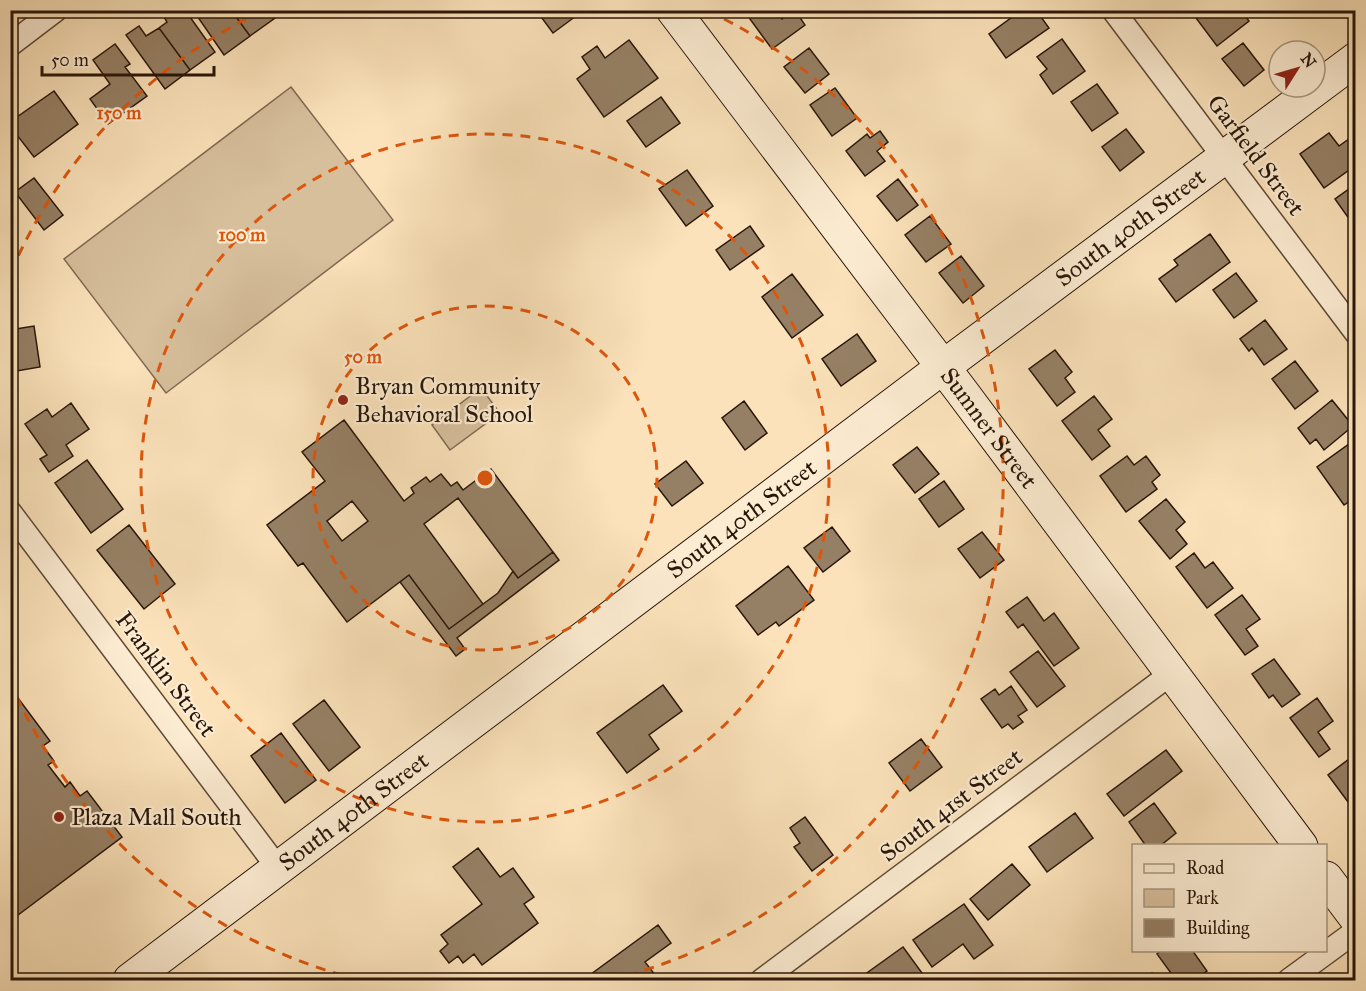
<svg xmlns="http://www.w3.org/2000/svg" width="1366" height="991" font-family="'IM FELL Great Primer',serif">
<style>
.green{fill:#d7bf9c;stroke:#806a52;stroke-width:1.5}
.building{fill:#968065;stroke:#291609;stroke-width:1.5;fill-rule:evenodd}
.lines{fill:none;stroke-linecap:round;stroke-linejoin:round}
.street-casing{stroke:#5e4935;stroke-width:25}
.secondary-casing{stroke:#291609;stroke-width:35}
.street{stroke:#fcecd2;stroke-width:22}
.secondary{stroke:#fcecd2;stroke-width:33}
.ring{fill:none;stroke:#de560c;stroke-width:3;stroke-dasharray:10 8}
.poi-dot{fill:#8f2418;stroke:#fcecd2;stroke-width:2}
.labels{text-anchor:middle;stroke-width:4.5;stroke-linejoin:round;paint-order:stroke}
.street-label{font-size:24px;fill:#291609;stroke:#fcecd2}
.poi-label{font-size:24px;fill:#291609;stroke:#fcecd2;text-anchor:start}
.centre{fill:#de560c;stroke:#fcecd2;stroke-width:3}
.ring-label{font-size:18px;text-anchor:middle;font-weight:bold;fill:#de560c;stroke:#fcecd2;stroke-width:4.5;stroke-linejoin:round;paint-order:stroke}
</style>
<rect width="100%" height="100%" fill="#fbe2ba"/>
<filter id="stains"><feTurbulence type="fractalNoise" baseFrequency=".00333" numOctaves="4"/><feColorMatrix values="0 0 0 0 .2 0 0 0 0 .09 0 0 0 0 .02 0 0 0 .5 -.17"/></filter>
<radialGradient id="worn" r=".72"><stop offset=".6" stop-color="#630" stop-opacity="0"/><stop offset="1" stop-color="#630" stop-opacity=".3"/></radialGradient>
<path class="green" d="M291 87 393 220 166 393 64 259Z
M481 388 500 413 450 450 432 425Z"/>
<path class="building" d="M185 10 215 52 190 70 159 28 167 22 160 10Z
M193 10H231L250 36 224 55Z
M231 10H269L275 18 250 36Z
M536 10H584L553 33Z
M754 10H775L782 19 795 10 805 25 772 49 747 15Z
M1022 10H1036L1049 28 1006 58 989 34Z
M1190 10H1241L1249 21 1217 46Z
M139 26 146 36 159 28 190 70 165 89 126 35Z
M1062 39 1085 71 1053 94 1040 75 1047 69 1037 57Z
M629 40 658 78 604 117 577 79 590 69 582 57 597 46 605 58Z
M1243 43 1264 70 1244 86 1222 59Z
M115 44 130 64 125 67 147 96 108 124 90 99 110 84 93 60Z
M809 48 829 74 805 93 784 67Z
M1097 84 1118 113 1092 131 1071 102Z
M835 88 857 118 832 136 810 105Z
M54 91 78 124 34 157 10 126V122Z
M661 97 680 123 646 147 627 121Z
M1126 129 1144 152 1120 171 1102 147Z
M880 131 888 142 877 151 885 161 865 176 846 151 867 134 870 138Z
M1329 133 1339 146 1356 134V165L1324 188 1300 154Z
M687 170 713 206 686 226 659 189Z
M34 178 63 215 44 230 15 192Z
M898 179 918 205 897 221 877 196Z
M1356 184V220L1352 223 1335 199Z
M930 216 951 244 926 262 905 235Z
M750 226 764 246 730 270 716 250Z
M1210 234 1230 262 1176 302 1159 279 1178 265 1174 260Z
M961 256 984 286 963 303 939 273Z
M1236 273 1257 301 1234 318 1213 290Z
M792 274 823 315 792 338 762 297Z
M1265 320 1287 349 1264 365 1252 348 1249 351 1240 339Z
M34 326 40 367 10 372V330Z
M857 334 876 361 841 386 822 359Z
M1055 350 1072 372 1065 378 1075 392 1057 406 1029 369Z
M1295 361 1318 391 1295 409 1272 379Z
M1094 396 1112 419 1098 430 1110 446 1092 460 1062 421Z
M1332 400 1353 426 1324 450 1316 439 1310 444 1298 428Z
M744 401 767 433 745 450 722 418Z
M71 403 89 429 66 445 73 456 49 472 40 459 47 455 25 424 47 409 52 417Z
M344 420 404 501 414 493 411 488 426 477 430 482 441 474 451 486 457 482 463 490 491 469 553 552 518 578 458 498 424 524 483 604 449 629 409 575 347 622 303 563 298 566 267 525 325 481 302 452ZM352 501 368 521 342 541 327 521Z
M1356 439V497L1344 505 1317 467Z
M917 447 939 474 915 493 893 465Z
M1127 456 1134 465 1146 456 1160 475 1152 482 1157 489 1126 512 1100 476Z
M87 460 123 509 91 533 55 483Z
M686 461 703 483 672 506 655 484Z
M944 481 964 509 939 527 919 499Z
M1166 499 1185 522 1176 530 1187 544 1170 559 1139 521Z
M129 525 175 584 144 609 97 550Z
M832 527 850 551 823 572 804 548Z
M982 532 1004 560 980 578 958 549Z
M553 552 559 560 457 638 465 649 456 656 400 582 409 575 449 629 498 593 513 571 518 578Z
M1194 553 1205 568 1213 562 1233 588 1207 608 1176 567Z
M788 566 814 600 779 626 776 622 758 635 736 606Z
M1242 595 1260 619 1246 629 1258 646 1245 655 1215 615Z
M1027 597 1044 621 1054 613 1079 648 1054 666 1023 624 1018 628 1006 612Z
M1038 651 1065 686 1037 707 1010 672Z
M1274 659 1300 694 1282 707 1273 695 1269 698 1252 674Z
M663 685 682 711 649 735 659 749 627 773 597 733Z
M1011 686 1027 710 1018 716 1023 722 1013 729 1008 724 1002 728 981 699 995 689 999 695Z
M15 694 50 741 43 746 54 761 48 765 65 787 70 782 80 796 87 791 122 837 10 921V697Z
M1317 698 1333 721 1318 732 1330 749 1319 757 1290 718Z
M324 700 360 747 329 771 293 724Z
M281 733 316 780 285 803 251 756Z
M921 739 942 767 910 791 889 763Z
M1166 750 1182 771 1124 816 1107 794Z
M1349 759 1356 768V809L1354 810 1328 775Z
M1154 803 1176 833 1160 846H1146L1129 822Z
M1075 813 1093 838 1047 872 1029 847Z
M805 817 833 855 812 871 794 847 800 843 790 828Z
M478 848 500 877 513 868 534 897 524 904 538 923 482 965 474 954 463 963 458 956 449 963 440 951 448 944 441 935 482 904 453 867Z
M1012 864 1030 885 988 920 970 899Z
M964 904 993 945 974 959 963 944 932 967 913 940Z
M658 925 671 943 645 962 659 980H583Z
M903 947 922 973 911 980H857Z
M1162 950H1192L1207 971 1194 980H1176L1157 954Z
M1152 973 1157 980H1141Z"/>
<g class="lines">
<g class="street-casing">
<path id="street" d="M1113 10 1356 333
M10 45 56 10
M10 512 278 868
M762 980 1172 673
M1289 980 1356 931"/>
</g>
<g class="secondary-casing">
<g id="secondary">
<path id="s1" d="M673 10 962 392 1301 846"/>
<path d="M1326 878 1356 918"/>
<path id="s2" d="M130 980 943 367 1356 59"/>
</g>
</g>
<use href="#street" class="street"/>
<use href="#secondary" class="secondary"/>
</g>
<g class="ring">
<circle cx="485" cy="478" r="172"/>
<circle cx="485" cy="478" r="344"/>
<path d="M360 980A517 517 0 0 1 11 684M11 272A517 517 0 0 1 262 11M708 11A517 517 0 0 1 610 980"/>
</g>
<g class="poi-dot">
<circle cx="343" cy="400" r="6"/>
<circle cx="59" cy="817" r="6"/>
</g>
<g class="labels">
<g class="street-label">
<text transform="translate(1256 155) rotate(53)" y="8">Garfield Street</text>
<text dy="8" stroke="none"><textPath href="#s2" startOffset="1252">South 40th Street</textPath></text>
<text dy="8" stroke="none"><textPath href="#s1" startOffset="524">Sumner Street</textPath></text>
<text dy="8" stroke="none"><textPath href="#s2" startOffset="766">South 40th Street</textPath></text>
<text transform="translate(166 674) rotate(53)" y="8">Franklin Street</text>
<text transform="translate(951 805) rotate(-37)" y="8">South 41st Street</text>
<text dy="8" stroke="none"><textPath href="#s2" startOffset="280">South 40th Street</textPath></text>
</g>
<g class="poi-label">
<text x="355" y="394">Bryan Community<tspan x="355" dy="28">Behavioral School</tspan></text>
<text x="71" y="825">Plaza Mall South</text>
</g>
</g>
<circle cx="485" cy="478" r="9" class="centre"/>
<g class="ring-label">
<text x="119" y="119">150 m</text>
<text x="242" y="241">100 m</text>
<text x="363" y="363">50 m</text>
</g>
<rect width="1366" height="991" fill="none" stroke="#fbe2ba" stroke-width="36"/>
<rect x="12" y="12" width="1342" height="967" fill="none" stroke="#291609" stroke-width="3"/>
<rect x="18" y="18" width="1330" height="955" fill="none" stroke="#291609" stroke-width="1.5"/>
<rect x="1132" y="844" width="195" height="108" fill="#fcecd2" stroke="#a89682" stroke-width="1.5"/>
<rect x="1144" y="864" width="30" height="9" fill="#fcecd2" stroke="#a89682" stroke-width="1.5"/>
<text x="1186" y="874" font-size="18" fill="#291609">Road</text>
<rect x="1144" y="889" width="30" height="18" fill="#d7bf9c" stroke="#a89682" stroke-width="1.5"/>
<text x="1186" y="904" font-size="18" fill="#291609">Park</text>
<rect x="1144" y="919" width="30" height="18" fill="#968065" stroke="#a89682" stroke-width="1.5"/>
<text x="1186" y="934" font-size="18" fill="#291609">Building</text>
<g transform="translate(1297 69) rotate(53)"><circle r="28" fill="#fcecd2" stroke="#a89682" stroke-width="1.5"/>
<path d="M0-4.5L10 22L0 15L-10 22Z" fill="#8f2418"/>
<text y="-9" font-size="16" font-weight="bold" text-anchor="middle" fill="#291609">N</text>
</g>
<path d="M42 66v9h172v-9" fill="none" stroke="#291609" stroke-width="3"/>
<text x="51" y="66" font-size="18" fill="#291609" stroke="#fcecd2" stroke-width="4.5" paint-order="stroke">50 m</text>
<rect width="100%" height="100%" filter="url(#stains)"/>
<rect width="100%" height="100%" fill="url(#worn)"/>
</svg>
